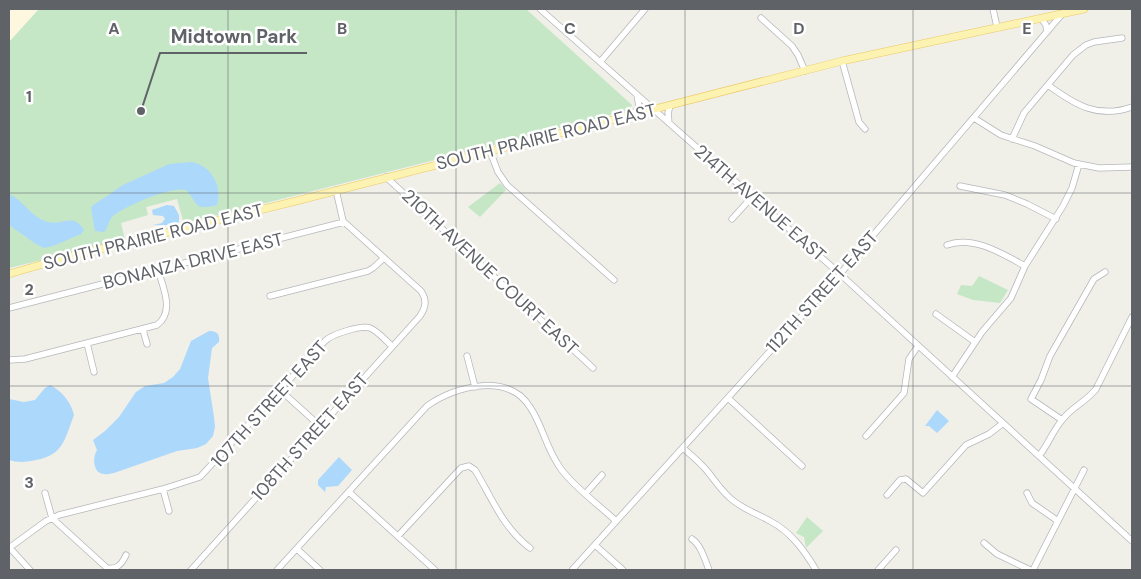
<svg xmlns="http://www.w3.org/2000/svg" width="1141" height="579" font-family="'DM Sans',sans-serif">
<style>
.commercial{fill:#fdf7e0}
.green{fill:#c6e7c6}
.water{fill:#acd8fc}
.lines{fill:none;stroke-linecap:round;stroke-linejoin:round}
.minor-casing{stroke:#b5b7bb;stroke-width:7}
.major-casing{stroke:#edc964;stroke-width:8}
.minor{stroke:#fff;stroke-width:5.5}
.major{stroke:#fcf2b1;stroke-width:7}
.grid{fill:none;stroke:#5f6267;stroke-width:1;stroke-opacity:0.55}
.labels{text-anchor:middle;stroke-width:5;stroke-linejoin:round;paint-order:stroke}
.street-label{font-size:18px;fill:#5f6267;stroke:#fff}
.grid-label{font-size:16px;text-anchor:middle;font-weight:bold;fill:#5f6267;stroke:#fff;stroke-width:5;stroke-linejoin:round;paint-order:stroke}
.leader{fill:none;stroke:#5f6267;stroke-width:2}
.callout-dot{fill:#5f6267;stroke:#fff;stroke-width:2}
.callout-label{font-size:19px;text-anchor:middle;font-weight:bold;fill:#5f6267;stroke:#fff;stroke-width:5;stroke-linejoin:round;paint-order:stroke}
</style>
<rect width="100%" height="100%" fill="#f0efe8"/>
<path class="commercial" d="M9 9H39L9 42Z"/>
<path class="green" d="M39 9H526L632 105 631 108 626 111 184 224 177 199 146 207 148 215 121 223 125 240 9 268V42Z
M500 183 506 190 480 217 468 207Z
M979 276 1008 290 1000 303 973 300 957 294 961 285 972 286Z
M807 517 823 531 806 548 804 537 796 533Z"/>
<path class="water" d="M191 162C211 165 223 186 217 205 193 211 199 204 186 190 172 186 125 206 113 216 108 220 109 227 104 232L95 231 91 208 92 206 123 185 169 164Z
M9 194C23 200 32 218 48 222 64 226 73 212 84 230L81 234 53 246 44 248 36 244 9 225Z
M167 205 174 206 179 215V222L172 225H153L162 223 165 219 163 216 153 215 152 210Z
M209 331C217 331 220 334 219 342L212 348 208 378 214 417 215 427 213 436 206 444 197 448 177 451 114 473C111 473 108 475 105 474 93 474 92 458 97 450L93 440 105 431 119 417 136 392 145 386 164 383 173 377 180 369 191 341Z
M50 385C62 391 71 402 74 415 65 438 64 455 36 460 27 462 18 463 9 460V399L24 402 35 400 45 388Z
M937 410 949 421 937 433 929 426H925Z
M339 457 352 470 338 486 326 487 325 492 318 485V480Z"/>
<g class="lines">
<g class="minor-casing">
<path id="minor" d="M540 9 840 274 1132 541
M993 9 997 27
M761 18 792 46 798 55 805 71
M1041 18 1046 25 1047 32
M842 61 859 122 865 129
M600 62 645 9
M1048 85C1075 105 1098 119 1132 107
M634 115 639 106 637 95
M974 118 1001 135 1035 146 1074 163 1099 168 1132 167
M669 123 668 113 670 106
M1012 139 1024 113 1073 55 1086 45 1094 42 1122 38
M490 151 498 172 507 185 614 280
M386 177 593 368
M960 186 1005 195 1027 204 1056 219
M732 219 752 197
M947 245C973 235 1003 254 1025 266
M270 296 368 271 373 268 384 258
M9 308 344 222
M936 314 975 342
M143 330 147 344
M87 343 94 372
M467 356 475 387
M9 360 25 359 157 325C175 312 163 287 158 270
M952 377 982 332 1011 298 1025 266 1063 206 1072 188 1079 164
M280 390 320 426
M728 398 802 466
M1062 420 1031 399 1041 380 1050 356 1094 279 1105 272
M866 436 904 393 909 359 918 346
M683 448C691 455 701 463 708 472 715 481 721 490 730 498 742 509 756 513 770 521 791 532 804 550 816 570
M1039 456C1048 445 1053 430 1063 419 1072 407 1087 401 1096 389L1132 317
M163 489 169 511
M349 492 435 570
M45 493 52 518 107 568C117 570 122 564 126 555
M586 493 602 475
M1027 493 1032 503 1058 521
M887 495 900 480 906 479 923 493 966 445 989 434 1002 424
M398 536 461 468 469 466 475 470C492 498 503 528 530 548
M692 539C701 545 705 560 709 570
M984 543 997 554 1030 570
M595 545 623 570
M9 547 30 570
M9 548 46 521 59 515 163 489 200 477 325 341C332 334 361 325 370 328 378 331 386 341 392 346
M297 549 320 570
M191 570 420 316C426 307 427 300 421 291L343 221 336 190
M277 570 427 406C455 386 508 372 530 407 543 426 546 449 561 469 574 487 599 505 616 521
M572 570 840 274 1063 13
M878 570 896 550
M1033 570 1084 470"/>
</g>
<g class="major-casing">
<path id="major" d="M9 274 64 258 296 201 842 61 1084 9"/>
</g>
<use href="#minor" class="minor"/>
<use href="#major" class="major"/>
</g>
<path class="grid" d="M228 9V570M456 9V570M685 9V570M913 9V570M9 193H1132M9 386H1132"/>
<g class="labels">
<g class="street-label">
<text transform="translate(546 137) rotate(-14)" y="6">SOUTH PRAIRIE ROAD EAST</text>
<text transform="translate(760 203) rotate(41)" y="6">214TH AVENUE EAST</text>
<text transform="translate(153 237) rotate(-14)" y="6">SOUTH PRAIRIE ROAD EAST</text>
<text transform="translate(193 261) rotate(-14)" y="6">BONANZA DRIVE EAST</text>
<text transform="translate(490 272) rotate(43)" y="6">210TH AVENUE COURT EAST</text>
<text transform="translate(822 292) rotate(-48)" y="6">112TH STREET EAST</text>
<text transform="translate(269 404) rotate(-48)" y="6">107TH STREET EAST</text>
<text transform="translate(310 437) rotate(-48)" y="6">108TH STREET EAST</text>
</g>
</g>
<g class="grid-label">
<text x="114" y="34">A</text>
<text x="342" y="34">B</text>
<text x="570" y="34">C</text>
<text x="799" y="34">D</text>
<text x="1027" y="34">E</text>
<text x="29" y="102">1</text>
<text x="29" y="295">2</text>
<text x="29" y="488">3</text>
</g>
<path class="leader" d="M141 111L160 53H307"/>
<circle class="callout-dot" cx="141" cy="111" r="5"/>
<g class="callout-label">
<text x="234" y="43">Midtown Park</text>
</g>
<rect width="1141" height="579" fill="none" stroke="#5f6267" stroke-width="20"/>
</svg>
